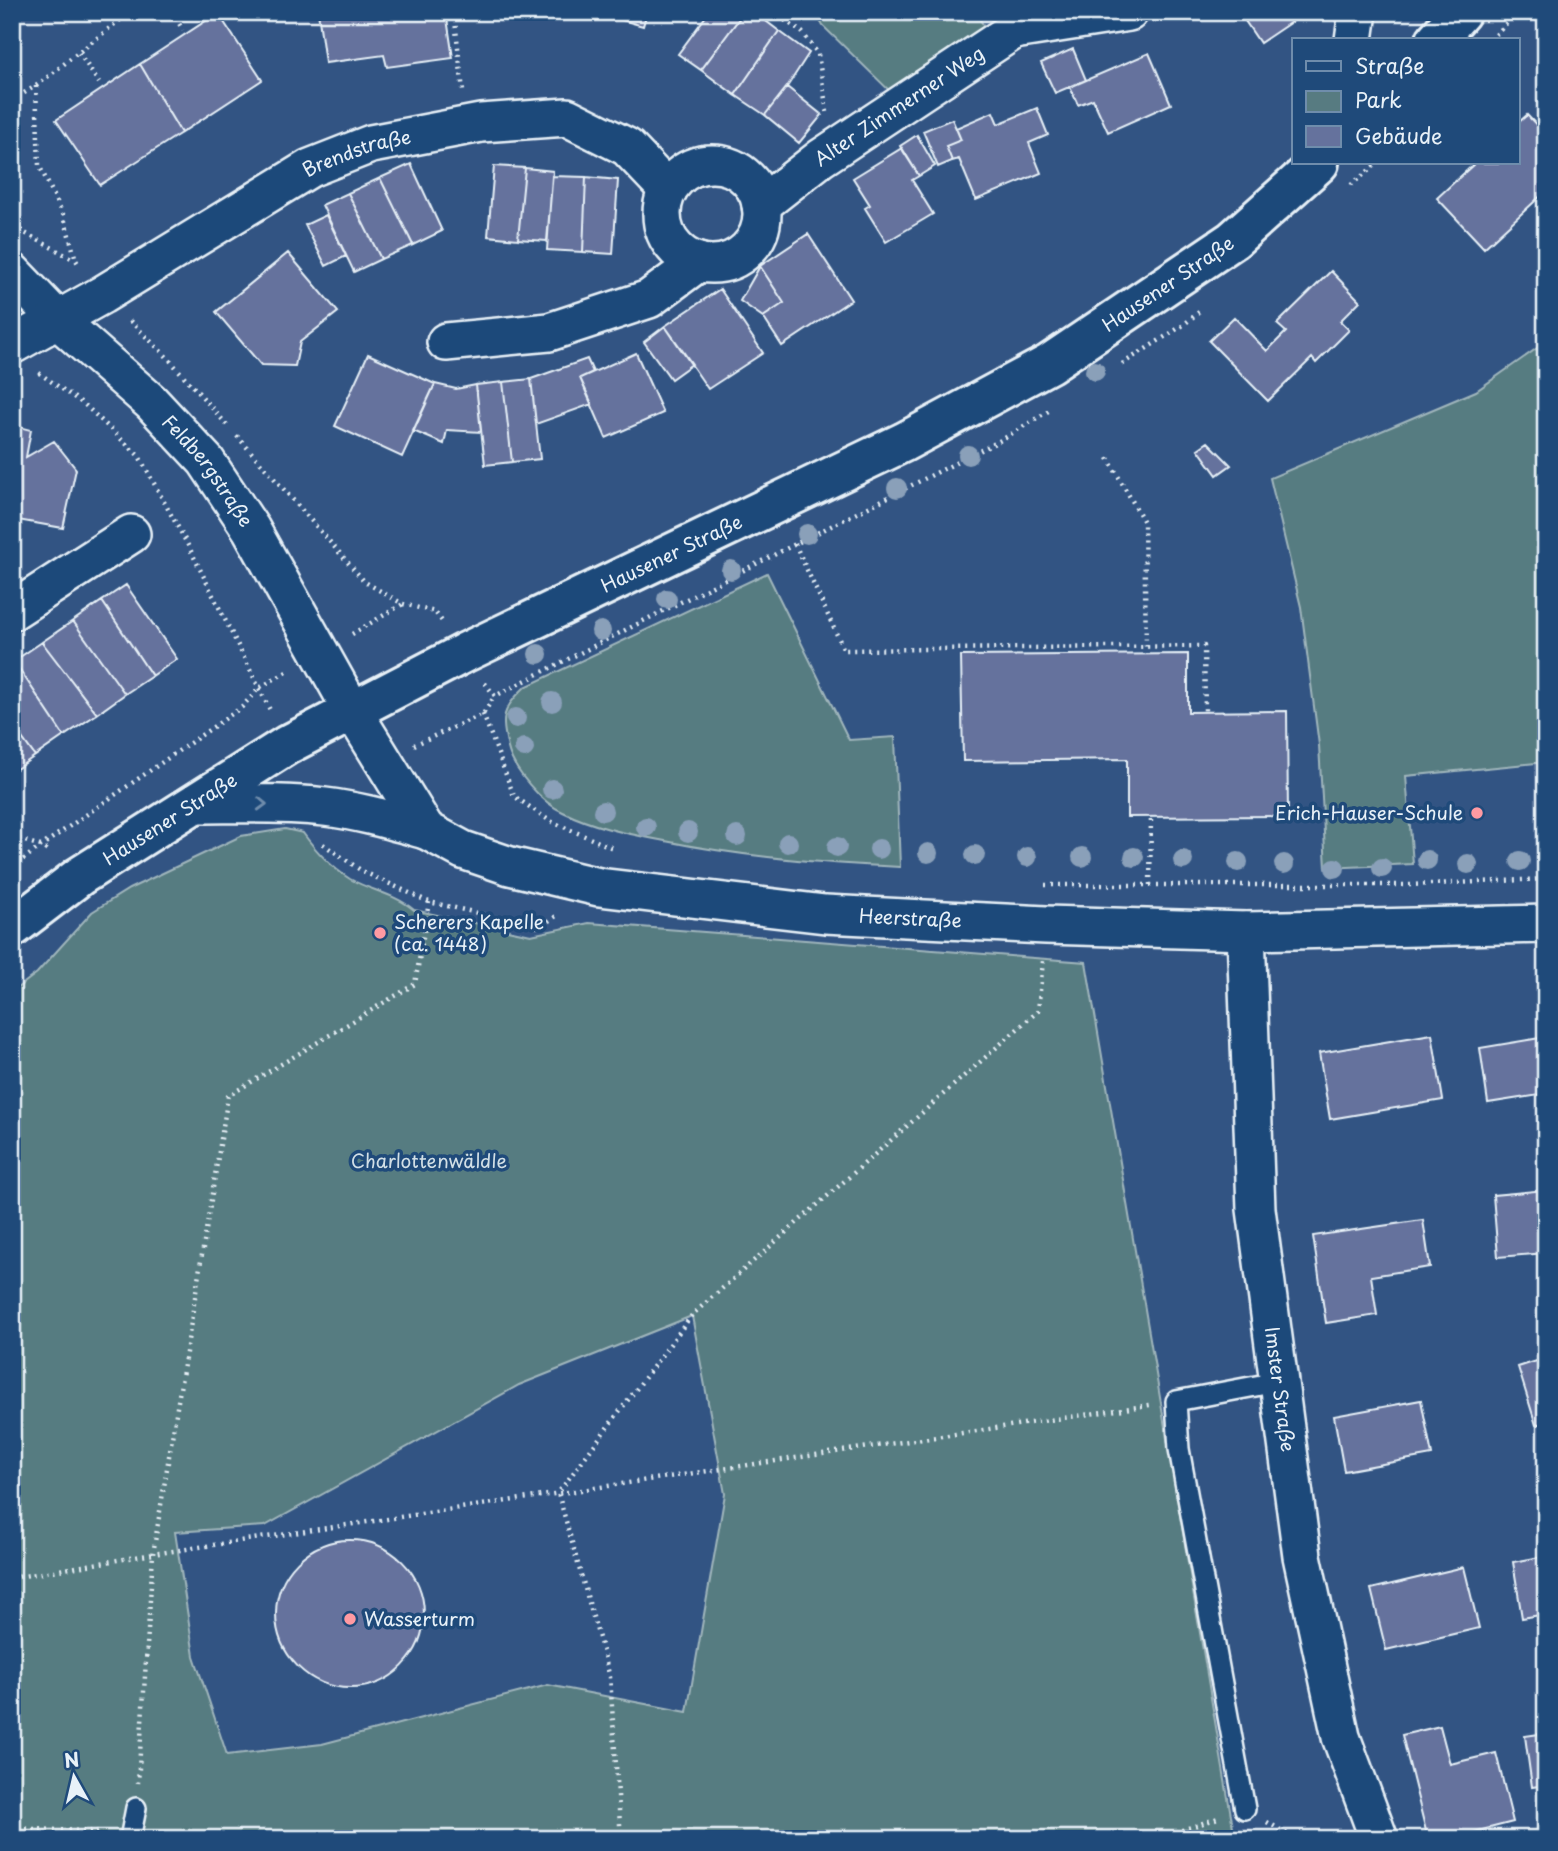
<svg xmlns="http://www.w3.org/2000/svg" width="1558" height="1851" font-family="'Playpen Sans',sans-serif">
<style>
.green{fill:#577b81;stroke:#a0b6bc;stroke-width:2;fill-rule:evenodd}
.building{fill:#65729d;stroke:#e8f1f8;stroke-width:2}
.lines{fill:none;stroke-linecap:round;stroke-linejoin:round}
.service-casing{stroke:#e8f1f8;stroke-width:24}
.minor-casing{stroke:#e8f1f8;stroke-width:42}
.secondary-casing{stroke:#e8f1f8;stroke-width:44}
.path{stroke:#e8f1f8;stroke-width:4.5;stroke-dasharray:2 5;stroke-linecap:butt}
.service{stroke:#1f4a7a;stroke-width:19}
.minor{stroke:#1f4a7a;stroke-width:37}
.secondary{stroke:#1f4a7a;stroke-width:38}
.tree{fill:#8aa0b9}
.oneway{stroke:#6f8dac}
.poi-dot{fill:#ff9aa2;stroke:#1f4a7a;stroke-width:2.5}
.labels{text-anchor:middle;stroke-width:7;stroke-linejoin:round;paint-order:stroke}
.street-label{font-size:19px;fill:#e8f1f8;stroke:#1f4a7a}
.poi-label{font-size:19px;fill:#e8f1f8;stroke:#1f4a7a;text-anchor:start}
.park-label{font-size:19px;fill:#d2dfe6;stroke:#1f4a7a}
</style>
<rect width="100%" height="100%" fill="#325483"/>
<filter id="ink" filterUnits="userSpaceOnUse"><feTurbulence type="fractalNoise" baseFrequency=".0143" numOctaves="2"/><feDisplacementMap in="SourceGraphic" scale="14" xChannelSelector="R" yChannelSelector="G"/><feConvolveMatrix kernelMatrix="1 2 1 2 8 2 1 2 1" color-interpolation-filters="sRGB"/></filter>
<g filter="url(#ink)">
<path class="green" d="M815 12H975L986 29 902 103 823 26Z
M1546 342V762L1406 776 1413 864 1326 868 1319 745 1301 607 1270 478 1476 391Z
M767 573 849 740 895 737 900 867C821 863 743 857 665 841 630 834 595 828 563 812 542 803 513 770 508 748 501 717 501 710 525 687Z
M285 829 303 833C316 851 331 867 350 879 371 891 396 894 414 910L531 935 589 923 1086 962 1235 1839H12V1009L15 1007 12 1002V992L37 973 92 912 129 889 241 836ZM692 1316 725 1494 687 1712 548 1685 322 1744 227 1755 194 1656 175 1532 265 1526 519 1385Z"/>
<path class="building" d="M318 12H446L453 58 387 67 384 55 325 63Z
M594 12H647L643 26Z
M709 12H744L701 70 678 54Z
M744 12H754L779 31 735 95 701 70Z
M1239 12H1306L1260 43Z
M218 13 262 80 181 133 140 64Z
M779 31 809 53 787 87 765 115 735 95Z
M1073 49 1086 80 1055 93 1041 63Z
M1149 53 1171 104 1108 132 1093 99 1078 105 1070 87Z
M140 64 181 133 100 185 56 120Z
M787 87 822 115 799 143 765 115Z
M1037 108 1048 135 1029 143 1041 173 976 200 959 159 952 161 946 146 961 140 956 128 993 112 998 124Z
M1527 115 1546 135V191L1484 248 1437 198 1475 163H1518V123Z
M952 119 961 140 946 146 952 161 938 167 923 131Z
M917 135 935 166 919 176 900 146Z
M902 148 919 176 912 180 933 214 886 242 865 208 870 205 853 178Z
M411 164 442 231 413 245 380 178Z
M494 166 525 168 518 239 488 236Z
M525 168 553 171 547 241 518 239Z
M552 176 586 177 583 252 547 250Z
M586 177 618 180 613 254 583 252Z
M380 178 413 245 381 259 348 193Z
M348 193 381 259 354 272 322 205Z
M326 215 346 256 326 266 305 225Z
M808 234 851 300 782 346 763 317 784 303 760 266Z
M288 253 338 312 300 342 295 366 261 365 216 312Z
M760 266 784 303 763 317 740 301Z
M1331 271 1360 301 1340 321 1349 330 1316 363 1312 358 1268 401 1209 341 1234 317 1267 351 1286 332 1277 324Z
M720 289 763 353 708 389 665 326Z
M665 326 692 364 671 379 644 342Z
M636 353 663 413 606 438 580 378Z
M368 354 435 384 402 457 335 426Z
M587 359 593 372 580 378 592 404 536 424 531 379Z
M531 379 540 459 512 462 503 382Z
M503 382 512 462 485 465 476 385Z
M435 384 456 389 476 385 481 432 447 430 444 444 413 431Z
M12 425 31 430 26 457 54 441 76 469 63 528 12 519Z
M1208 442 1231 465 1217 475 1198 449Z
M126 585 177 659 152 676 102 601Z
M102 601 152 676 125 694 73 621Z
M73 621 125 694 97 714 42 642Z
M42 642 97 714 64 736 14 661Z
M1188 654V712L1287 711 1288 816 1127 817V759L963 761 961 656Z
M14 661 64 736 35 756 12 724V663Z
M12 724 35 756 12 772Z
M1432 1034 1443 1100 1330 1119 1319 1053Z
M1546 1037V1094L1488 1103 1480 1048Z
M1546 1190V1253L1498 1257 1493 1195Z
M1423 1220 1430 1267 1371 1276 1377 1315 1326 1323 1313 1236Z
M1546 1358V1422L1536 1425 1518 1367Z
M1421 1400 1432 1455 1344 1471 1334 1416Z
M276 1614a74 74 0 1 1 148 0a74 74 0 1 1-148 0Z
M1546 1556V1614L1522 1618 1513 1562Z
M1464 1567 1479 1628 1386 1650 1371 1589Z
M1440 1726 1450 1764 1496 1753 1513 1822 1447 1839H1428L1402 1735Z
M1546 1733V1785L1532 1787 1525 1736Z"/>
<g class="lines">
<g class="service-casing">
<path id="service" d="M1245 1809 1179 1449 1176 1401 1277 1382
M130 1839 136 1808"/>
</g>
<g class="minor-casing">
<g id="minor">
<path d="M1354 40 1358 12"/>
<circle cx="712" cy="214" r="50"/>
<path id="s1" d="M761 205 821 158 1014 30 1129 12"/>
<path id="s2" d="M12 272 59 321 151 402 206 461 251 529 352 710 426 830 463 850 510 866 599 887 825 914 1046 925 1246 931 1546 924"/>
<path d="M446 342 549 332 649 299 699 262"/>
<path id="s3" d="M12 345 102 295 310 168 371 144 481 123 567 117 627 147 668 190"/>
<path d="M12 611 131 534"/>
<path d="M194 804C238 804 282 802 325 807 359 811 393 821 426 830"/>
<path id="s4" d="M1246 931 1256 1209 1302 1556 1341 1737 1379 1839"/>
</g>
</g>
<g class="secondary-casing">
<g id="secondary">
<path d="M1436 40 1461 12"/>
<path id="s5" d="M12 928 80 876 287 745 464 653 904 442 1049 364 1233 240 1319 163"/>
</g>
</g>
<path class="path" d="M172 12 183 30
M454 12 463 91
M773 12 802 32 818 54 827 112
M1491 40 1517 12
M79 53 99 83
M36 86 39 165 63 214 76 260 80 266
M12 100 36 86 130 12
M1351 185 1378 163
M12 218 23 232 75 260
M130 321 166 356 229 427
M1122 364 1182 326 1199 312
M39 373 85 405 139 456 190 549 271 712
M237 436 365 582 403 604 435 612 444 624
M1108 458 1144 522 1146 647
M795 544 844 650 1204 646 1205 712
M352 634 403 604
M485 683 495 696 1003 439 1050 410
M483 714 514 796 550 821 615 849
M414 745 483 714 494 697
M12 837 41 846 50 853
M323 844 362 871 429 902 539 927 558 915
M12 868 41 846 242 707 259 688 290 670
M1045 885H1409L1546 879
M1150 885 1151 817
M429 902 415 984 228 1096 153 1554 1150 1405
M12 1578 153 1554 138 1783
M1267 1822 1296 1839
M12 1828 103 1832
M157 1836 173 1839
M621 1839 610 1677 558 1493 692 1315 1038 1011 1043 961
M1155 1839 1221 1817"/>
<use href="#service" class="service"/>
<use href="#minor" class="minor"/>
<use href="#secondary" class="secondary"/>
</g>
<g class="tree">
<circle cx="1095" cy="371" r="10"/>
<circle cx="968" cy="455" r="10"/>
<circle cx="897" cy="488" r="10"/>
<circle cx="807" cy="534" r="10"/>
<circle cx="731" cy="570" r="10"/>
<circle cx="667" cy="599" r="10"/>
<circle cx="601" cy="631" r="10"/>
<circle cx="538" cy="654" r="10"/>
<circle cx="552" cy="702" r="10"/>
<circle cx="516" cy="718" r="10"/>
<circle cx="524" cy="748" r="10"/>
<circle cx="552" cy="789" r="10"/>
<circle cx="603" cy="811" r="10"/>
<circle cx="646" cy="827" r="10"/>
<circle cx="688" cy="832" r="10"/>
<circle cx="737" cy="836" r="10"/>
<circle cx="788" cy="843" r="10"/>
<circle cx="837" cy="847" r="10"/>
<circle cx="879" cy="849" r="10"/>
<circle cx="928" cy="853" r="10"/>
<circle cx="975" cy="855" r="10"/>
<circle cx="1027" cy="857" r="10"/>
<circle cx="1082" cy="857" r="10"/>
<circle cx="1134" cy="857" r="10"/>
<circle cx="1183" cy="860" r="10"/>
<circle cx="1427" cy="860" r="10"/>
<circle cx="1520" cy="861" r="10"/>
<circle cx="1238" cy="862" r="10"/>
<circle cx="1284" cy="864" r="10"/>
<circle cx="1468" cy="864" r="10"/>
<circle cx="1335" cy="868" r="10"/>
<circle cx="1382" cy="868" r="10"/>
</g>
<defs><path id="oneway-chevron" d="M-2-3.5L2.5 0L-2 3.5" fill="none" stroke-width="1.6" stroke-linecap="round" stroke-linejoin="round" transform="scale(1.75)"/></defs>
<use class="oneway" href="#oneway-chevron" transform="translate(262 804) rotate(2)"/>
</g>
<g class="poi-dot">
<circle cx="1477" cy="813" r="7"/>
<circle cx="380" cy="933" r="7"/>
<circle cx="350" cy="1619" r="7"/>
</g>
<g class="labels">
<g class="street-label">
<text dy="7" stroke="none"><textPath href="#s1" startOffset="170">Alter Zimmerner Weg</textPath></text>
<text dy="7" stroke="none"><textPath href="#s3" startOffset="396">Brendstraße</textPath></text>
<text dy="7" stroke="none"><textPath href="#s5" startOffset="1326">Hausener Straße</textPath></text>
<text dy="7" stroke="none"><textPath href="#s2" startOffset="280">Feldbergstraße</textPath></text>
<text dy="7" stroke="none"><textPath href="#s5" startOffset="760">Hausener Straße</textPath></text>
<text dy="7" stroke="none"><textPath href="#s5" startOffset="192">Hausener Straße</textPath></text>
<text dy="7" stroke="none"><textPath href="#s2" startOffset="1197">Heerstraße</textPath></text>
<text dy="7" stroke="none"><textPath href="#s4" startOffset="460">Imster Straße</textPath></text>
</g>
<g class="poi-label">
<text x="1463" y="820" text-anchor="end">Erich-Hauser-Schule</text>
<text x="394" y="929">Scherers Kapelle<tspan x="394" dy="22">(ca. 1448)</tspan></text>
<text x="364" y="1626">Wasserturm</text>
</g>
<g class="park-label">
<text x="429" y="1168">Charlottenwäldle</text>
</g>
</g>
<rect width="1558" height="1851" fill="none" stroke="#1f4a7a" stroke-width="42"/>
<rect x="21" y="21" width="1516" height="1809" fill="none" stroke="#e8f1f8" stroke-width="2.5" filter="url(#ink)"/>
<rect x="1292" y="38" width="228" height="126" fill="#1f4a7a" stroke="#6f8dac" stroke-width="2"/>
<rect x="1306" y="61" width="35" height="10" fill="#1f4a7a" stroke="#6f8dac" stroke-width="2"/>
<text x="1355" y="74" font-size="21" fill="#e8f1f8">Straße</text>
<rect x="1306" y="91" width="35" height="21" fill="#577b81" stroke="#6f8dac" stroke-width="2"/>
<text x="1355" y="108" font-size="21" fill="#e8f1f8">Park</text>
<rect x="1306" y="126" width="35" height="21" fill="#65729d" stroke="#6f8dac" stroke-width="2"/>
<text x="1355" y="144" font-size="21" fill="#e8f1f8">Gebäude</text>
<g transform="translate(74 1777) rotate(352)" stroke="#1f4a7a" stroke-width="5" paint-order="stroke">
<path d="M0-5L12 26L0 18L-12 26Z" fill="#e8f1f8"/>
<text y="-10" font-size="19" font-weight="bold" text-anchor="middle" fill="#e8f1f8">N</text>
</g>
</svg>
